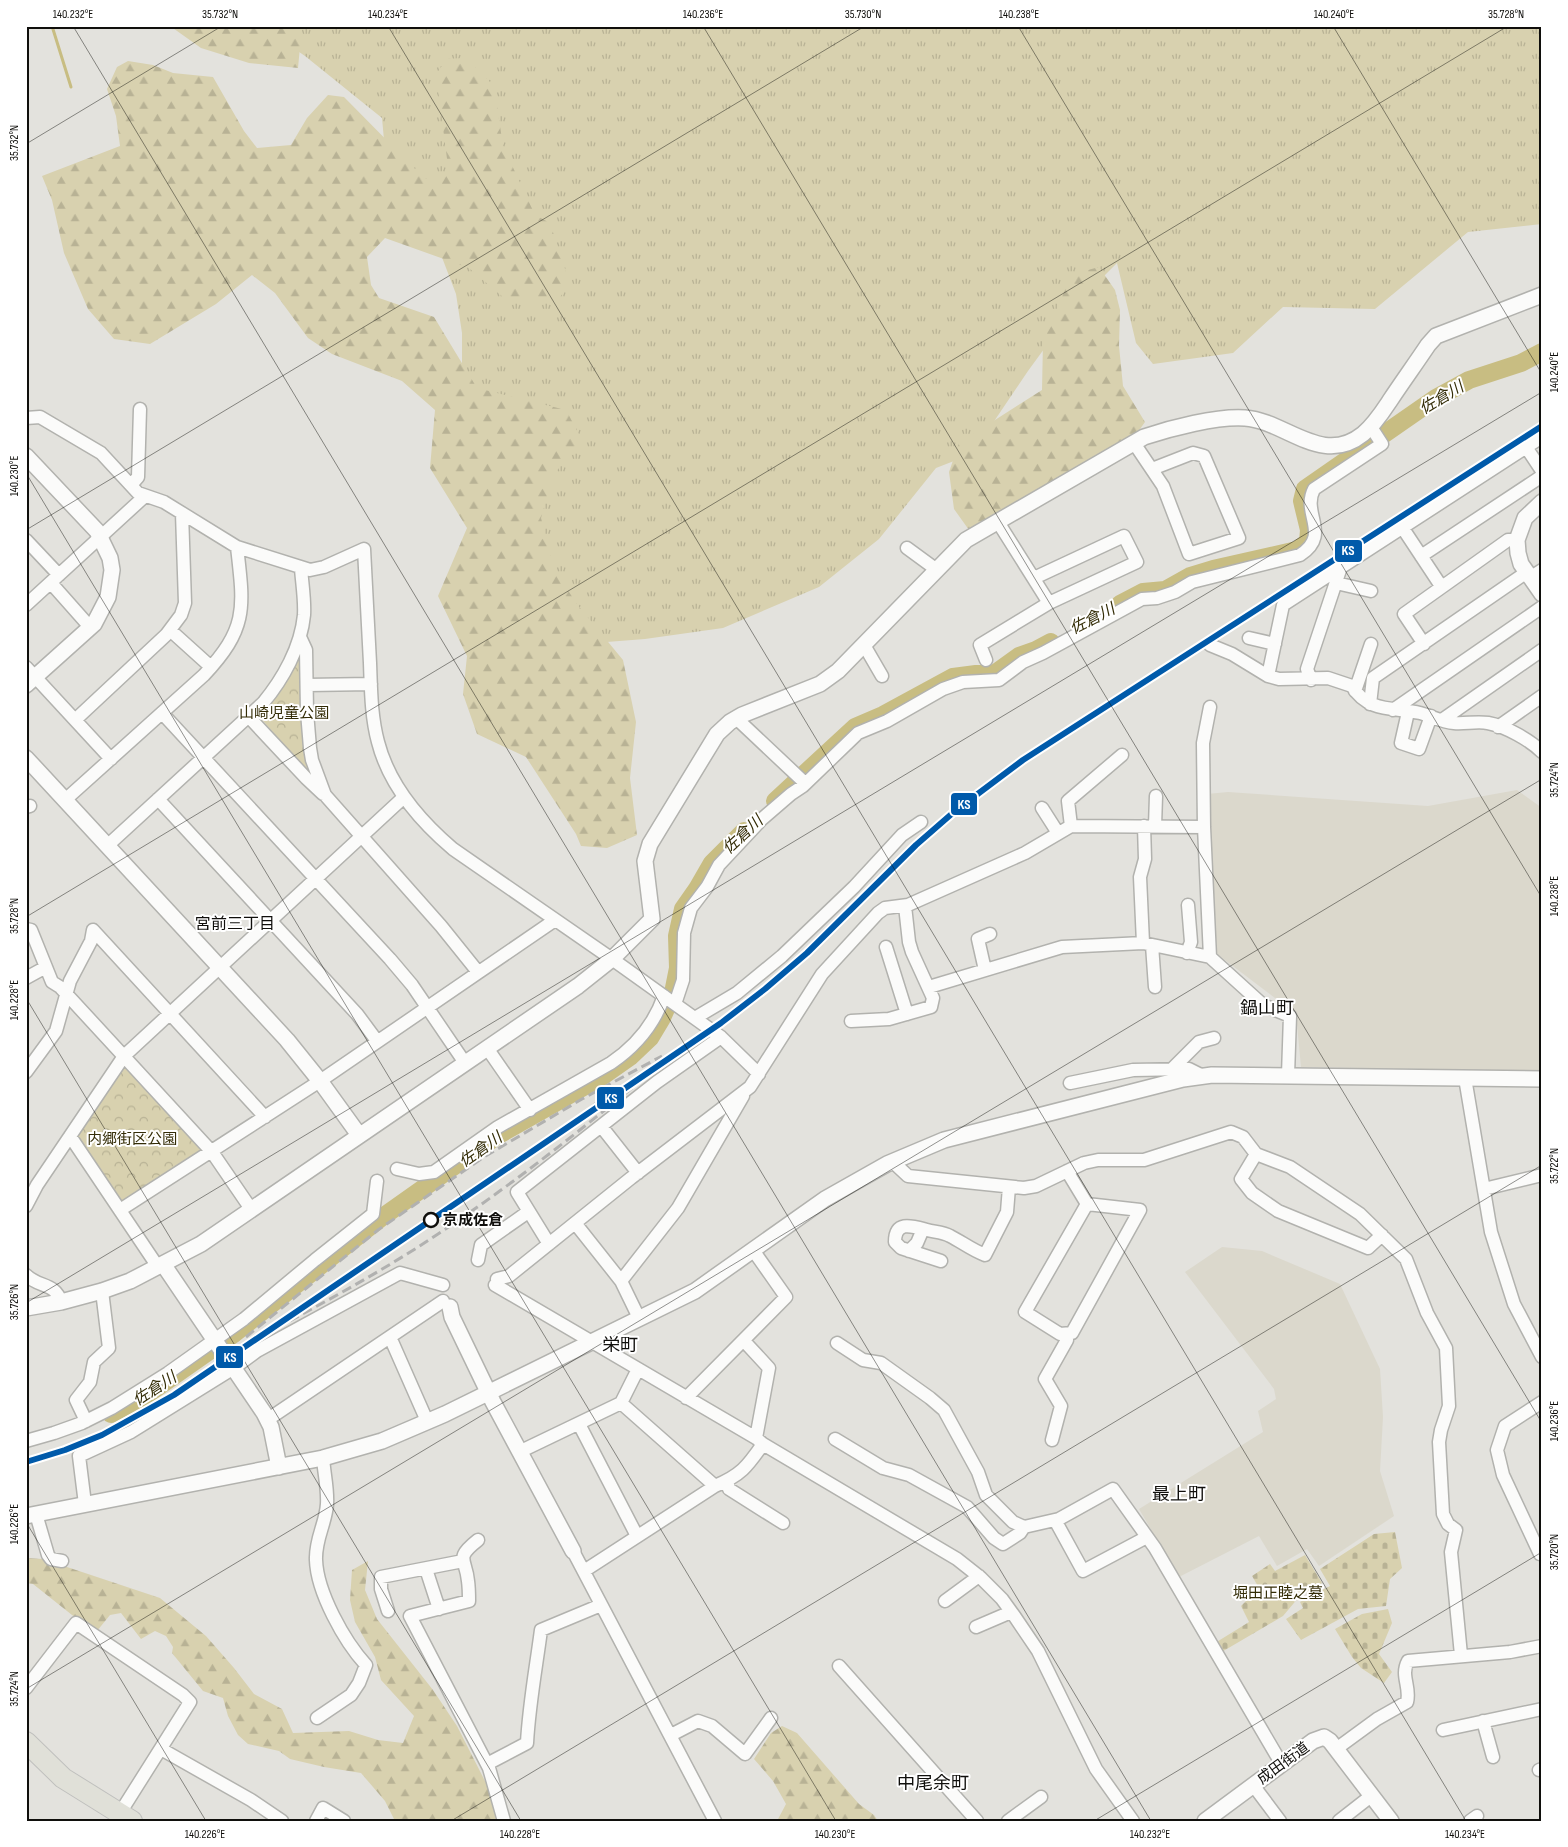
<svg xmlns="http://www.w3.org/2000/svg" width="1568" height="1847" font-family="'Sofia Sans Condensed','Noto Sans JP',sans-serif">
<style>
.built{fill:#dbd8cc}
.grass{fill:url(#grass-tufts)}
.forest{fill:url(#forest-firs)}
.cemetery{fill:url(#cemetery-stones)}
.park{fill:url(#park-crowns)}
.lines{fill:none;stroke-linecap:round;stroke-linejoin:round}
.stream{stroke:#c8bd82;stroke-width:3}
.river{stroke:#c8bd82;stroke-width:18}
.minor-casing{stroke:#b2b2ae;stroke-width:15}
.tertiary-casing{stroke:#b2b2ae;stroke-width:18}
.trunk-casing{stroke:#c0c0be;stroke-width:22}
.minor{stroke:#fbfbfa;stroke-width:12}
.tertiary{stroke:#fbfbfa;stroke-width:15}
.trunk{stroke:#e0e0d8;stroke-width:20}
.rail{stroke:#b1b1b0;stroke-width:3;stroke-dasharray:10 5;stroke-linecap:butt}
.rail-1-casing{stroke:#fff;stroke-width:10}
.rail-1{stroke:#005aaa;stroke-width:6}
.ticks{fill:none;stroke:#100f0c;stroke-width:1;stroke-opacity:0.45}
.stop-dot{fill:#fff;stroke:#100f0c;stroke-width:2.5}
.labels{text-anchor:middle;stroke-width:4;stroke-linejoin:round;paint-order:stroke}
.park-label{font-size:15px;fill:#342d07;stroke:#fff}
.stop-label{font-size:15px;font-weight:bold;fill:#100f0c;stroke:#fff;text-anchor:start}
.street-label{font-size:15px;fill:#100f0c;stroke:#fff}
.water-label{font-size:16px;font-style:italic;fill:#342d07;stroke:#fff}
.neighbourhood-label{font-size:16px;fill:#100f0c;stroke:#fff}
.quarter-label{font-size:18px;fill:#100f0c;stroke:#fff}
.line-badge{stroke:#fff;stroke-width:2}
.badge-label{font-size:14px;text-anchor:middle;font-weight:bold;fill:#fff}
.neatline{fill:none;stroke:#100f0c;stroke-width:2}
.ticks-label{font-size:12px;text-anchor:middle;fill:#100f0c}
</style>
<defs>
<pattern id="grass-tufts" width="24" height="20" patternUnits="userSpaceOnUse" patternTransform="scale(1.25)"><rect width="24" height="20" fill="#d8d1af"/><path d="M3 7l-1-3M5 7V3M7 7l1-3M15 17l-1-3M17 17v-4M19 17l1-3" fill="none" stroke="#b8b295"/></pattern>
<pattern id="forest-firs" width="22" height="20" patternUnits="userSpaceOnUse" patternTransform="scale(1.25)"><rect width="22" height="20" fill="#d8d1af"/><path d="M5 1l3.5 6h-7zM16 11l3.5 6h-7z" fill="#b8b295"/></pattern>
<pattern id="cemetery-stones" width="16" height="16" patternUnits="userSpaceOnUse" patternTransform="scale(1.25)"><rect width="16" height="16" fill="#d8d1af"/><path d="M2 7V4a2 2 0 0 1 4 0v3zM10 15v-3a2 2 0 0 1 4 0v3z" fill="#b8b295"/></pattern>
<pattern id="park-crowns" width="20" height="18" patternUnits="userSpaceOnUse" patternTransform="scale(1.25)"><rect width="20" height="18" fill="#d8d1af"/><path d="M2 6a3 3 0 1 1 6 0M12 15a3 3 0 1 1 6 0" fill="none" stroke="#b8b295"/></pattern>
</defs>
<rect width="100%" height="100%" fill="#e3e2dd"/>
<path class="built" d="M1517 790 1542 808V1071L1301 1067 1296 1014 1217 954 1207 794 1228 792 1428 806Z
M1222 1247 1262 1251 1340 1284 1380 1369 1383 1417 1380 1471 1394 1516 1319 1566 1307 1549 1277 1566 1259 1536 1179 1577 1139 1509 1263 1432 1258 1411 1276 1399 1274 1389 1185 1272Z"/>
<path class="grass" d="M261 26H1542V224L1468 232 1375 309 1283 307 1233 353 1153 364 1136 343 1117 263 1079 301 1028 371 972 454 936 468 879 539 819 587 723 628 645 639 581 644 462 399V333L456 294 430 226 386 162 382 118 305 56Z"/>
<path class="forest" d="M170 26H302L298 68 249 63 201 48Z
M466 58 494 86 503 146 535 215 550 223 570 284 560 297 510 303 469 268 385 238 367 257 371 285 379 298 434 317 477 388 566 410 581 438 553 476 541 518 554 568 576 603 623 660 636 722 630 778 637 835 607 848 581 846 576 834 526 757 477 734 463 694 467 656 438 596 467 528 430 468 435 410 402 381 332 354 308 338 275 293 252 275 216 304 150 344 114 339 88 309 64 253 52 200 42 176 120 146 116 116 107 89 117 67 128 61 153 65 173 73 213 77 244 131 257 148 291 145 307 118 328 95 344 97 425 179 449 174 436 74 447 59Z
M1099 267 1115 290 1120 310 1119 346 1123 386 1145 422 1125 450 974 537 954 509 949 472 959 443 1042 390 1043 341 1065 290 1077 273Z
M26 1558 43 1559 160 1598 206 1636 234 1668 254 1694 282 1709 293 1733 349 1731 378 1740 403 1743 414 1716 381 1680 375 1657 355 1622 350 1600 352 1570 368 1561 365 1590 377 1619 433 1690 457 1726 488 1787 499 1821H395L385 1801 361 1773 324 1767 290 1759 279 1751 248 1744 238 1735 228 1716 223 1698 203 1691 172 1653 173 1647 166 1636 155 1631 141 1639 121 1613 110 1615 97 1631 72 1615 33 1584 26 1583Z
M782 1726 797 1733 859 1804 874 1815 878 1821H777L786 1804 773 1781 754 1759 771 1733Z"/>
<path class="cemetery" d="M1395 1532 1402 1568 1390 1579 1386 1606 1358 1609 1301 1640 1286 1619 1303 1608 1300 1602 1330 1586 1320 1569 1374 1534Z
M1305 1555 1322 1583 1299 1597 1283 1616 1220 1653 1215 1643 1249 1622 1241 1606 1259 1588 1252 1576 1270 1564 1275 1571Z
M1388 1609 1392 1623 1379 1654 1392 1672 1384 1683 1361 1668 1352 1657 1335 1629 1362 1614Z"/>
<path class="park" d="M300 651 312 777 257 714Z
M127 1064 203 1148V1156L130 1202 118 1203 75 1137 122 1065Z"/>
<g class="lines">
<path class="stream" d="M52 26 71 87"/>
<path class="river" d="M1120 604 1143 592 1165 590 1190 576 1213 569 1297 550 1308 542 1309 530 1302 501 1305 489 1436 398 1469 380 1521 363 1542 352
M775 801 855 727 883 715 953 677 976 674H994L1019 656 1036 650 1051 642
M111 1414 142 1398 235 1333 381 1218 497 1136 603 1076 630 1057 650 1038 662 1018 673 993 678 968 677 936 683 909 697 889 712 863 744 831"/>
<g class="minor-casing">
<path id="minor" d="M26 418 40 417 101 453 138 493 164 502 237 547 310 570 324 567 364 549C366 587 368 625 370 663 371 689 371 716 378 742 389 785 420 821 453 849L612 959 721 1037 759 1074
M1134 443 1163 486 1189 554 1239 538 1204 456 1193 453 1152 469
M1526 447 1542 471
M131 485 138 477 140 409
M1402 527 1441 586
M26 540 59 575
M907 548 937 570
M1421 556 1542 476
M1531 577 1542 570
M1034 578 1124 536 1137 562 1049 603
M51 583 90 627
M1336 583 1371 591
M26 605 145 496
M170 630 211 667
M300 637 306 650 307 712 310 748 312 760 325 795 441 926 478 972
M1249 638 1275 644
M1424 644 1404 614 1508 540H1517
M864 645 882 676
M1210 645 1232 654 1268 676 1279 679 1328 678 1352 686C1368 713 1394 707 1420 713 1431 716 1442 722 1454 723 1465 724 1477 721 1488 723 1505 726 1530 740 1542 752
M986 660 980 645 1049 603 998 522
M26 667 111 759
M1268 676 1283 605 1542 437
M1311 680 1307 669 1341 567
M307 685 371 684
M1355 691 1371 644
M1370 704 1373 678 1527 572
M1210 707 1203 743 1204 827 1210 957
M1393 710 1542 607
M1408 712 1401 743 1419 749 1431 716
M162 713 390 959 412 985 465 1063
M248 716 306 778 323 794
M736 718 805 783
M75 720 166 635 181 615 185 603 182 513
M1442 720 1542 650
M1498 727 1542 696
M158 799 357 1014 377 1041
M65 800 204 675C248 628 244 608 237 547
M26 807 30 806
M1042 808 1058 833
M1071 826 1068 801 1122 755
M1155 826 1156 796
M107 846 263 703C283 679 301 647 304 615 305 600 302 583 301 568
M26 929 31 930 52 982 60 987 212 1152 251 1209
M1143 943 1140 877 1145 859 1144 826
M1152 945 1155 987
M886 947 907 1014
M1187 953 1191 942 1188 905
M985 970 978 939 990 934
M26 978 46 967
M929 987 1062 947 1143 943 1210 957 1263 1005 1290 1016 1288 1075
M675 1004 683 980 684 933 691 908 707 887 719 865 762 819 791 794 803 786 858 733 887 721 943 689 963 682 999 680 1023 662 1043 653 1142 599 1157 598 1175 592 1192 582 1300 555C1332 534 1301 514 1314 489L1382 444 1371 427
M695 1018 737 993 782 956 854 887 902 835 921 822
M851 1021 889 1019 931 1007 933 998 912 952 909 942 905 906
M487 1048 530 1110
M1172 1069 1199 1042 1214 1038
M26 1072 56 1031 70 981 91 941 93 930 265 1117
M1465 1078 1491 1232 1514 1304 1542 1357
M1070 1083 1133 1070 1189 1069 1203 1076
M601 1126 638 1173
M70 1136 158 1267
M1256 1154 1290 1167 1360 1214 1406 1259 1427 1313 1446 1348 1449 1406 1441 1430 1439 1442 1443 1514 1448 1524 1456 1530 1451 1552 1461 1655
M893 1162 908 1176 1024 1188 1036 1186 1084 1163 1098 1160H1144L1231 1132 1243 1137 1256 1154 1241 1179 1252 1193 1278 1211 1368 1248 1382 1235
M397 1169 419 1174 434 1172 498 1127 611 1063C636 1046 654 1025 664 996
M1067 1171 1087 1204 1140 1210 1072 1333 1060 1334 1025 1312 1087 1204
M1484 1189 1542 1175
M26 1206 37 1185 124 1056 404 797
M120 1210 320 1081 555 920
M575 1223 621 1281 639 1318
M549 1244 517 1192 657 1082 721 1037
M909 1251 917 1243 923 1229
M478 1260 481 1245 528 1212
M941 1261 901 1248 895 1242C895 1220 912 1226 927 1230 934 1232 943 1232 950 1236 962 1242 970 1249 985 1255L1007 1212 1009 1187
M26 1275C39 1288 55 1282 61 1302
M497 1279 509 1276 631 1178 750 1087 822 974 878 913 885 908 908 905 1025 853 1071 826 1204 827
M621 1281 678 1208 743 1096
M495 1285 756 1438 763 1444 957 1559 981 1578 1002 1599 1015 1617 1038 1651 1096 1769 1133 1821
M390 1337 427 1421
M744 1341 769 1368 756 1438
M837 1343 863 1360 881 1363 930 1398 944 1410 978 1472 986 1495 1013 1522 1024 1527 1059 1519 1113 1489 1155 1548 1281 1763
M686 1398 786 1297 753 1250
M621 1403 638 1369
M267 1420 443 1301
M86 1421 76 1400 90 1382 94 1362 109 1348 102 1291
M579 1424 637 1536
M835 1439 883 1468 909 1475 967 1507 994 1538 1003 1544 1020 1533 1024 1527
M1052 1440 1061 1406 1045 1379 1067 1340V1334
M26 1441 54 1433 82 1423 112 1408 168 1373 244 1319 315 1260 373 1214 377 1181
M519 1452 621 1403 715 1486
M727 1481 729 1489 783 1523
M85 1504 79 1456 131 1432 234 1368 257 1351 400 1273 443 1285
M36 1514 48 1555 51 1559 62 1561
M1055 1520 1083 1571 1147 1537
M478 1540C454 1559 466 1558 468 1581 469 1588 469 1594 469 1601L410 1616 489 1768 504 1821
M573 1551 715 1821
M1540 1554 1503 1475 1497 1450 1505 1426 1542 1402
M426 1569 439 1609
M584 1571 715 1486C741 1475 747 1467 763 1444
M945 1601 979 1576
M388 1611 381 1589V1577L463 1561
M976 1627 1011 1612
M839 1666 977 1821
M26 1688 76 1623 183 1695 190 1702 120 1813
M317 1718 351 1695 359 1683 366 1665C344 1641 317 1592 316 1560 315 1539 326 1523 327 1504 328 1489 324 1473 323 1458
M1483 1721 1493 1757
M1443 1730 1542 1709
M671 1735 698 1721 712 1726 745 1754 771 1718
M161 1749 251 1800 282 1821
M1336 1749 1377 1719 1407 1702C1411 1687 1400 1676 1408 1661L1510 1652 1542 1646
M487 1764 527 1743C529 1705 536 1668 541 1630L601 1605
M1539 1770 1542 1769
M1253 1785 1280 1821
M316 1821 323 1808 344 1821
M1008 1821 1041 1797
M1339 1821 1371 1796
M1470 1821 1477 1816"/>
</g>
<g class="tertiary-casing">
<path id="tertiary" d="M26 456 97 531 110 558 112 570 108 597 94 624 26 685
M1542 502 1525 518 1517 540 1518 553 1521 564 1542 594
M26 758 287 1040 320 1081 359 1135
M163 1264 264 1413 271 1427 279 1467
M450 1307 452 1317 493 1402 573 1551
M26 1308 61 1302 102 1291 130 1281 201 1244 578 986 612 959 652 919 645 861 650 844 717 734 730 722 742 715 820 684 838 671 966 540 1144 437C1171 428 1217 416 1245 418 1286 421 1322 467 1363 434 1375 424 1383 411 1391 399 1403 381 1416 363 1428 345L1436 336 1542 295
M26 1516 323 1458 382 1441 445 1414 695 1291 825 1199 887 1164 944 1140 1183 1079 1212 1075 1542 1079
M1205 1821 1313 1741 1324 1737 1330 1741 1391 1821"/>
</g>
<g class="trunk-casing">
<path id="trunk" d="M26 1742 63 1778 132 1821"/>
</g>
<use href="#minor" class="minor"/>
<use href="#tertiary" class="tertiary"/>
<use href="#trunk" class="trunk"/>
<path class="rail" d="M565 1129 613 1089
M246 1337 378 1230 484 1157 582 1099 662 1056
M250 1342C314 1308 378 1274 438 1234 518 1181 592 1121 665 1061"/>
<g class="rail-1-casing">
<path id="rail-1" d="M26 1462 65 1450 102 1435 174 1395 721 1023 765 989 807 953 916 845 955 811 1023 760 1542 426"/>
</g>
<use href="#rail-1" class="rail-1"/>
</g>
<path class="ticks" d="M73 26 1151 1821M388 26 1466 1821M703 26 1542 1423M1018 26 1542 898M1333 26 1542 374M26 144 222 26M26 473 836 1821M26 530 865 26M26 917 1508 26M26 998 521 1821M26 1303 1542 392M26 1522 206 1821M26 1689 1542 779M451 1821 1542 1165M1094 1821 1542 1552"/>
<circle class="stop-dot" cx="431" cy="1220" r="7"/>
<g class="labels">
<g class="park-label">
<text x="284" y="718">山崎児童公園</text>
<text x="132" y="1144">内郷街区公園</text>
<text x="1278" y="1598">堀田正睦之墓</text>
</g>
<g class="stop-label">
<text x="443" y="1225">京成佐倉</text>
</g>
<g class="street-label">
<text transform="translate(1283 1763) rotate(-36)" y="5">成田街道</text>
</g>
<g class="water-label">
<text transform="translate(1441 397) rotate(-31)" y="6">佐倉川</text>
<text transform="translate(1092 618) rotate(-27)" y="6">佐倉川</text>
<text transform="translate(742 834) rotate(-43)" y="6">佐倉川</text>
<text transform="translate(480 1149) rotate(-35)" y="6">佐倉川</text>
<text transform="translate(154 1388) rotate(-33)" y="6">佐倉川</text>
</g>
<g class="neighbourhood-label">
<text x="235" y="929">宮前三丁目</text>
</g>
<g class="quarter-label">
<text x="1267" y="1014">鍋山町</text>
<text x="620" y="1351">栄町</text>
<text x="1179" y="1500">最上町</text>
<text x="933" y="1789">中尾余町</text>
</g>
</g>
<g class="line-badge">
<rect x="1334" y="539" width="29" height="24" rx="5" fill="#005aaa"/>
<rect x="950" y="792" width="28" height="24" rx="5" fill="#005aaa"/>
<rect x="596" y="1086" width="29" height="24" rx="5" fill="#005aaa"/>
<rect x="215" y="1345" width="29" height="24" rx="5" fill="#005aaa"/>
</g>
<g class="badge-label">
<text x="1348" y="555">KS</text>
<text x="964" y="809">KS</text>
<text x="611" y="1103">KS</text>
<text x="230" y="1362">KS</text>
</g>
<rect width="1568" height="1847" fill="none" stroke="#ffffff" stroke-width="55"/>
<rect x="28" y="28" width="1512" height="1792" class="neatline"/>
<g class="ticks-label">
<text x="73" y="18">140.232°E</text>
<text x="220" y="18">35.732°N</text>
<text x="388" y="18">140.234°E</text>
<text x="703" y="18">140.236°E</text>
<text x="863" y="18">35.730°N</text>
<text x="1019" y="18">140.238°E</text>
<text x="1334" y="18">140.240°E</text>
<text x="1506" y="18">35.728°N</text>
<text transform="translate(14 143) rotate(-90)" y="4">35.732°N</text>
<text transform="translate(1554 372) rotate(-90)" y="4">140.240°E</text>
<text transform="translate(14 476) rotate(-90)" y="4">140.230°E</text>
<text transform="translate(1554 780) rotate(-90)" y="4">35.724°N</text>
<text transform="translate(1554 896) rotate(-90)" y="4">140.238°E</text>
<text transform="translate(14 916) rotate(-90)" y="4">35.728°N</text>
<text transform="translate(14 1000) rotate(-90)" y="4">140.228°E</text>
<text transform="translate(1554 1166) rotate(-90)" y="4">35.722°N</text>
<text transform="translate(14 1302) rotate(-90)" y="4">35.726°N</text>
<text transform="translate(1554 1421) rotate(-90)" y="4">140.236°E</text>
<text transform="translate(14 1524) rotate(-90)" y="4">140.226°E</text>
<text transform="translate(1554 1552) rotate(-90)" y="4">35.720°N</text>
<text transform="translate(14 1689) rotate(-90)" y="4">35.724°N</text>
<text x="205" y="1838">140.226°E</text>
<text x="520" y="1838">140.228°E</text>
<text x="835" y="1838">140.230°E</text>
<text x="1150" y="1838">140.232°E</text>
<text x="1465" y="1838">140.234°E</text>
</g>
</svg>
